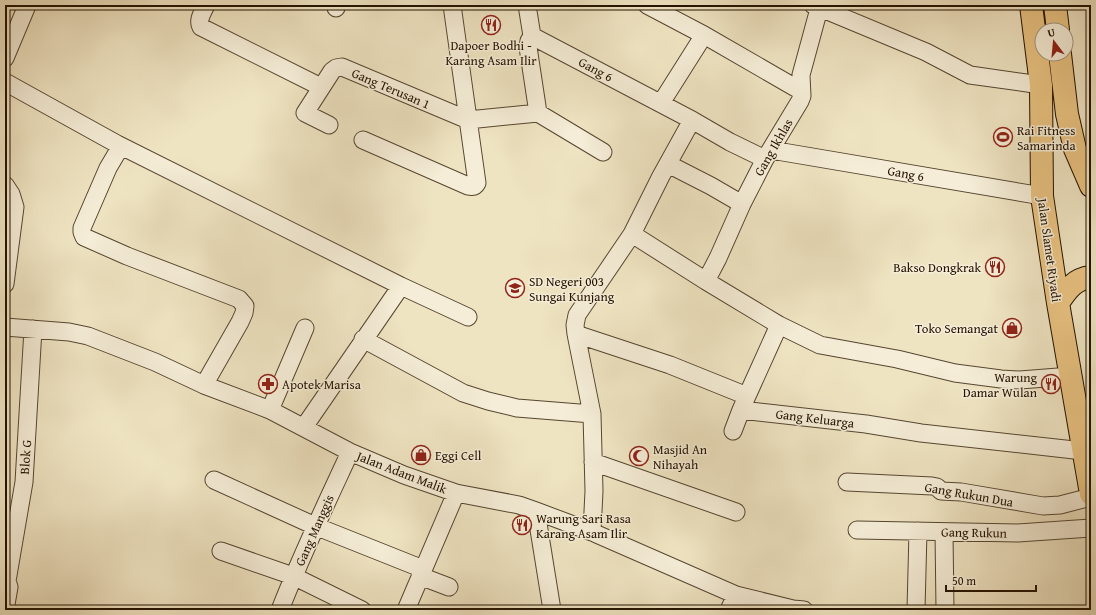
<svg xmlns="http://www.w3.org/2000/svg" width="1096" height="615" font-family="'Gentium Book Plus',serif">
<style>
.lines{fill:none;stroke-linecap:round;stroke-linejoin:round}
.minor-casing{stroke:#564631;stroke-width:19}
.highway-casing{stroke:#231201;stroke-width:24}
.minor{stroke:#f5edd7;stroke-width:17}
.highway{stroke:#e8c281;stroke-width:22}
.labels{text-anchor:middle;stroke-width:3;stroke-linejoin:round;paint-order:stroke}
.poi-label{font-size:13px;fill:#231201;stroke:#f5edd7;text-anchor:start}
.street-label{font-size:13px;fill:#231201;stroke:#f5edd7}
</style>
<rect width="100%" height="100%" fill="#efe4c2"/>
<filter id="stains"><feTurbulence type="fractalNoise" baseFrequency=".005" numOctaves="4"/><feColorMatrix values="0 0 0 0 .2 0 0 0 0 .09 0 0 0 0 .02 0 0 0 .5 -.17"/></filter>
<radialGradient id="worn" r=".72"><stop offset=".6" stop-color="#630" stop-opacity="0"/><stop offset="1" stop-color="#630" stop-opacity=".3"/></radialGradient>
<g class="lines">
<g class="minor-casing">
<path id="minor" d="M206 5C203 12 197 20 201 27L321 87
M527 5 532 36 529 41 528 47 538 113 603 152
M647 5 704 35 801 91
M813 5 926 52 970 75 1041 85
M336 8V5
M532 36 692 120 730 142 765 159
M5 58 26 8V5
M5 82 117 144 401 286 468 317
M661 103 704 35
M329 125 305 113 332 71 336 68 342 67 468 120 538 113
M363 140 468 186C472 187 475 187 477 183L452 5
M121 146 108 168 82 228V232L84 237 127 256 239 299 245 306 244 313 240 322 204 385
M771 150 1042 196
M668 164 711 186 742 204
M5 185 11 194 15 207 5 284
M632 234 706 281 779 325 820 345 897 359 955 373 1001 379 1020 380 1071 376
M706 281 718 258 742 204 765 159 800 101 802 96 801 75 820 5
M5 327 69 332 88 336 155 362 204 385 270 410 350 452 404 475 456 493 519 505 536 511 592 532 736 595 793 609 804 610
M576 334 670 365 747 396 741 410 866 424 921 433 1083 451
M363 339 463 393 488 401 517 408 592 414
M747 396 779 325
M270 410 305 328
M304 427 401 286
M733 431 741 410
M593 462 736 512
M214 480 315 526 423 569
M847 482 932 486 937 487 941 491 961 492 1043 506 1060 505 1091 497
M536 511 552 610
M857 530 1018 533 1091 528
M592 532 594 491 592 414 576 334 575 325 577 315 632 234 661 176 692 120
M944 532 945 610
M221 551 293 576 362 610
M420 576 449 587
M7 581 24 482 33 329
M5 610 9 587 7 581
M280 610C301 556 326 504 350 452
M406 610 456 493
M729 610 736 595
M916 610 918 531"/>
</g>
<g class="highway-casing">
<path id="highway" d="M1031 5 1041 85 1042 196 1058 303 1091 494
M1055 5 1058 30
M1060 54 1067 114 1075 149 1091 186
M1058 303C1067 290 1074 279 1091 277"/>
</g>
<use href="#minor" class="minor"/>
<use href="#highway" class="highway"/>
</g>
<defs>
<g id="restaurant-ring" transform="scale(1)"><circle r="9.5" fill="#f5edd7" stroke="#8f2418" stroke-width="1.5"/><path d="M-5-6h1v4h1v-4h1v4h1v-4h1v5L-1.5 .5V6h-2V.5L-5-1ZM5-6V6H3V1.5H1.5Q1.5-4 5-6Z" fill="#8f2418"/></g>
<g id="stadium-ring" transform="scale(1)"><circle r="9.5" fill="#f5edd7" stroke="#8f2418" stroke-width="1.5"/><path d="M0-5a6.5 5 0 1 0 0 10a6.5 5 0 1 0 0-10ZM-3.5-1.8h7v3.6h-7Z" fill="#8f2418"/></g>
<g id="school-ring" transform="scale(1)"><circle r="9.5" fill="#f5edd7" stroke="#8f2418" stroke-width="1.5"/><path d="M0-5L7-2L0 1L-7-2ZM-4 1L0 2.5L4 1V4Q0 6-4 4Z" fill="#8f2418"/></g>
<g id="shop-ring" transform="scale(1)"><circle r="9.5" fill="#f5edd7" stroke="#8f2418" stroke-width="1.5"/><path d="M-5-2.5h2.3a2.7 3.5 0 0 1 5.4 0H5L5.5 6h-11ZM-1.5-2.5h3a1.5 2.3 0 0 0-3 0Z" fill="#8f2418"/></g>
<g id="pharmacy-ring" transform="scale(1)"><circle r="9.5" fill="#f5edd7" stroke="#8f2418" stroke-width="1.5"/><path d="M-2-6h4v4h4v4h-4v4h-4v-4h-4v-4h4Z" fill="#8f2418"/></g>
<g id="mosque-ring" transform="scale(1)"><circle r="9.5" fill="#f5edd7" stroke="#8f2418" stroke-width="1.5"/><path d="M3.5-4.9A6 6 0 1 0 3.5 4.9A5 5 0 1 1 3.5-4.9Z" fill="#8f2418"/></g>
</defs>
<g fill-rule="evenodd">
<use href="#restaurant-ring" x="491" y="25"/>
<use href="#stadium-ring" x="1003" y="137"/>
<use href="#restaurant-ring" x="995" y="267"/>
<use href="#school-ring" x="515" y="288"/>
<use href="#shop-ring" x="1012" y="328"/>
<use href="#pharmacy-ring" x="268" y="384"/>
<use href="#restaurant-ring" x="1051" y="384"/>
<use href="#shop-ring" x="421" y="455"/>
<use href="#mosque-ring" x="639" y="456"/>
<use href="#restaurant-ring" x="522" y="525"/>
</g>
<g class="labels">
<g class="poi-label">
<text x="491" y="50" text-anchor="middle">Dapoer Bodhi -<tspan x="491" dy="15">Karang Asam Ilir</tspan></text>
<text x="1017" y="135">Rai Fitness<tspan x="1017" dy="15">Samarinda</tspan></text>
<text x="981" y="272" text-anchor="end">Bakso Dongkrak</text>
<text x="529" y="286">SD Negeri 003<tspan x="529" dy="15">Sungai Kunjang</tspan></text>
<text x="998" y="333" text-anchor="end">Toko Semangat</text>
<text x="1037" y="382" text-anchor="end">Warung<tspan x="1037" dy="15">Damar Wulan</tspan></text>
<text x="282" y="389">Apotek Marisa</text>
<text x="653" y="454">Masjid An<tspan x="653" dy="15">Nihayah</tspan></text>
<text x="435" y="460">Eggi Cell</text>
<text x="536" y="523">Warung Sari Rasa<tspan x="536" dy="15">Karang Asam Ilir</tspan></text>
</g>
<g class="street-label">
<text transform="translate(596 69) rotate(28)" y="5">Gang 6</text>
<text transform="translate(391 88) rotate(23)" y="5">Gang Terusan 1</text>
<text transform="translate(773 147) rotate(-60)" y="5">Gang Ikhlas</text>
<text transform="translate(906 173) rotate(10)" y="5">Gang 6</text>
<text transform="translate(1050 250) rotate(82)" y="5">Jalan Slamet Riyadi</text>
<text transform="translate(815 418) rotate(7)" y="5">Gang Keluarga</text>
<text transform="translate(25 457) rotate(-86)" y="5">Blok G</text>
<text transform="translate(402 472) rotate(21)" y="5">Jalan Adam Malik</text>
<text transform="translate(969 494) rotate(10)" y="5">Gang Rukun Dua</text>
<text transform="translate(314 530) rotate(-66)" y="5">Gang Manggis</text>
<text transform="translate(974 532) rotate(1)" y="5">Gang Rukun</text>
</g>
</g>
<rect width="1096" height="615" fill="none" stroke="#efe4c2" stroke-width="20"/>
<rect x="6" y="6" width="1084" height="603" fill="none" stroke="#231201" stroke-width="2"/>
<rect x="10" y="10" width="1076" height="595" fill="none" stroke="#231201"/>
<g transform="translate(1054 42) rotate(344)"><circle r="19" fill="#f5edd7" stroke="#a19581"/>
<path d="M0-3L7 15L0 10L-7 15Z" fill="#8f2418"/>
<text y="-6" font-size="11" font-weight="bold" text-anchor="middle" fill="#231201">U</text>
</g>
<path d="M946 585v6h90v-6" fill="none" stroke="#231201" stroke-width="2"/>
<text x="952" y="585" font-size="12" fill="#231201" stroke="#f5edd7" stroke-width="3" paint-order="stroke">50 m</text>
<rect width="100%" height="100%" filter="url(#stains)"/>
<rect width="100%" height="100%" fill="url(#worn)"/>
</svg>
